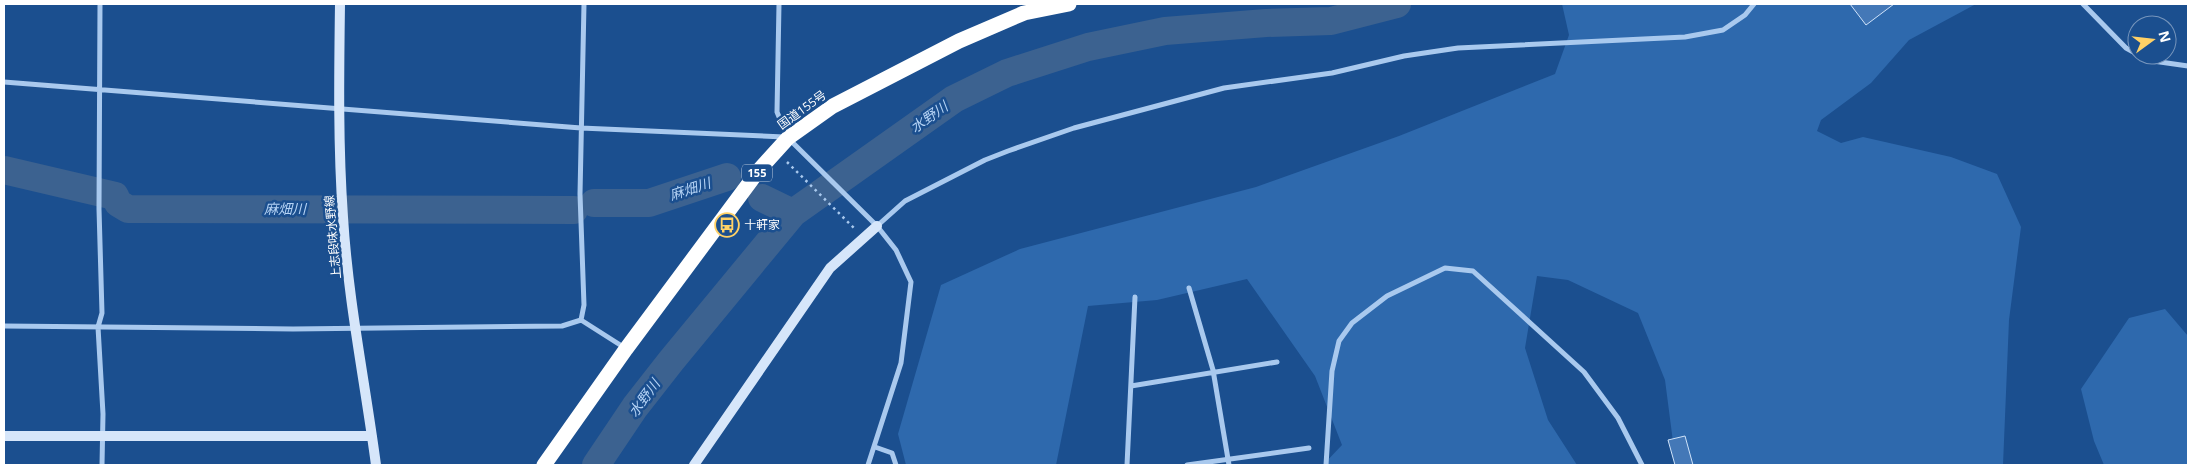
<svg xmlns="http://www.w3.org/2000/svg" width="2192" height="469" font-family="'Open Sans','Noto Sans JP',sans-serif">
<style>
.green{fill:#2e69ad}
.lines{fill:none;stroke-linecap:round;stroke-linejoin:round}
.river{stroke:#3c6290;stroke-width:28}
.building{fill:#4478b7;stroke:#cfe3fa}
.path{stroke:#a9c9ee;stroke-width:2.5;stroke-dasharray:2.5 4;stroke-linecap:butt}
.street{stroke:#a9c9ee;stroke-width:5}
.secondary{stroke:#d6e6fa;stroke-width:10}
.highway{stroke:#fff;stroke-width:15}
.labels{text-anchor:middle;stroke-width:5;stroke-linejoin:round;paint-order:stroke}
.shield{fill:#1b4f8f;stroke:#bbcadd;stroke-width:1}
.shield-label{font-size:11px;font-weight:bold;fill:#fff}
.street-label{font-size:12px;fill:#fff;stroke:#1b4f8f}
.poi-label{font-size:12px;fill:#fff;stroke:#1b4f8f;text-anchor:start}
.water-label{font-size:14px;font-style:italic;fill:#b5d3f5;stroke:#1b4f8f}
</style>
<rect width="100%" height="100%" fill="#1b4f8f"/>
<path class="green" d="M1562 4H1976L1909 40 1871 83 1821 120 1817 131 1841 143 1863 137 1951 157 1997 174 2021 227 2009 320 2003 465H1676L1665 380 1638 313 1568 280 1537 276 1525 348 1548 420 1577 465H1323L1342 445 1315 376 1247 279 1157 300 1088 306 1056 465H906L898 434 941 285 1020 249 1256 187 1399 136 1555 74 1569 35Z
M2165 309 2188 336V465H2104L2094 441 2081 389 2129 318Z"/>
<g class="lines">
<path class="river" d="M4 170 115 196 118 203 128 209 574 210
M762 198 793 213
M594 203H649L727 177
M596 465 635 407 671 361 793 213 954 99 1007 73 1088 47 1165 31 1266 23 1331 21 1397 4"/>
</g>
<path class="building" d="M1850 4H1894L1866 25Z
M1685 436 1693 465H1675L1668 440Z"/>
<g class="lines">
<path class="path" d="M787 162 856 230"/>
<path class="street" d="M100 4 99 209 102 313 98 327 103 414 102 465
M779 4 777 112 788 138 877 226 896 250 911 282 901 363 868 465
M2083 4 2126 48 2137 54
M2138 55 2153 61 2188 66
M4 82 581 128 784 137
M877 226 905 201 985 160 1008 151 1074 128 1224 88 1332 73 1404 56 1458 48 1685 37 1723 30 1745 15 1754 4
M1189 288 1213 370 1229 465
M581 320 584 305 580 194 584 4
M4 326 293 329 562 326 581 320 625 348
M1131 386 1277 362
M875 447 892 453 896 465
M1127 465 1135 297
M1187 465 1309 448
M1326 465 1332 371 1339 341 1352 323 1387 296 1445 268 1473 271 1584 372 1618 418 1642 465"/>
<path class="secondary" d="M340 4C339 75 338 146 343 217 348 300 365 382 376 465
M4 436H372
M694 465 830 268 877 226"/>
<path class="highway" d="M544 465 626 349 759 170 788 138 833 106 959 41 1024 13 1069 4"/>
</g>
<defs>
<g id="bus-ring" transform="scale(1.25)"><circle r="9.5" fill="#1b4f8f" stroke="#ffd166" stroke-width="1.5"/><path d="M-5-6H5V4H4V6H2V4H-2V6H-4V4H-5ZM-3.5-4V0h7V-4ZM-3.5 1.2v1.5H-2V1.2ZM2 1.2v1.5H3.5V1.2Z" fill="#ffd166"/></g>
</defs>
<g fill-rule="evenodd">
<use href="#bus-ring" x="727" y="225"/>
</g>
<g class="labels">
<rect class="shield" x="742" y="164.5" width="30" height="17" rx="4"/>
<g class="shield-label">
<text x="757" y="177">155</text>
</g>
<g class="street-label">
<text transform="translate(802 110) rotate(-36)" y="4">国道155号</text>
<text transform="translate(333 237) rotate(-95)" y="4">上志段味水野線</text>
</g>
<g class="poi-label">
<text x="744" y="229">十軒家</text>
</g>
<g class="water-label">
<text transform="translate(929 117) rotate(-35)" y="5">水野川</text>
<text transform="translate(690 189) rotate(-18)" y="5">麻畑川</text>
<text x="285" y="214">麻畑川</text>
<text transform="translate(644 398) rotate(-54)" y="5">水野川</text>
</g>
</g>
<rect width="2192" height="469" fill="none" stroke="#ffffff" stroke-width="10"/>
<g transform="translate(2152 40) rotate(75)"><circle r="24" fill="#1b4f8f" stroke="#7695bc"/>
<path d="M0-4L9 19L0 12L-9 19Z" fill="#ffd166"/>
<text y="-8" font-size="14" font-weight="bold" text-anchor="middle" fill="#ffffff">N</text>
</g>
</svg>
